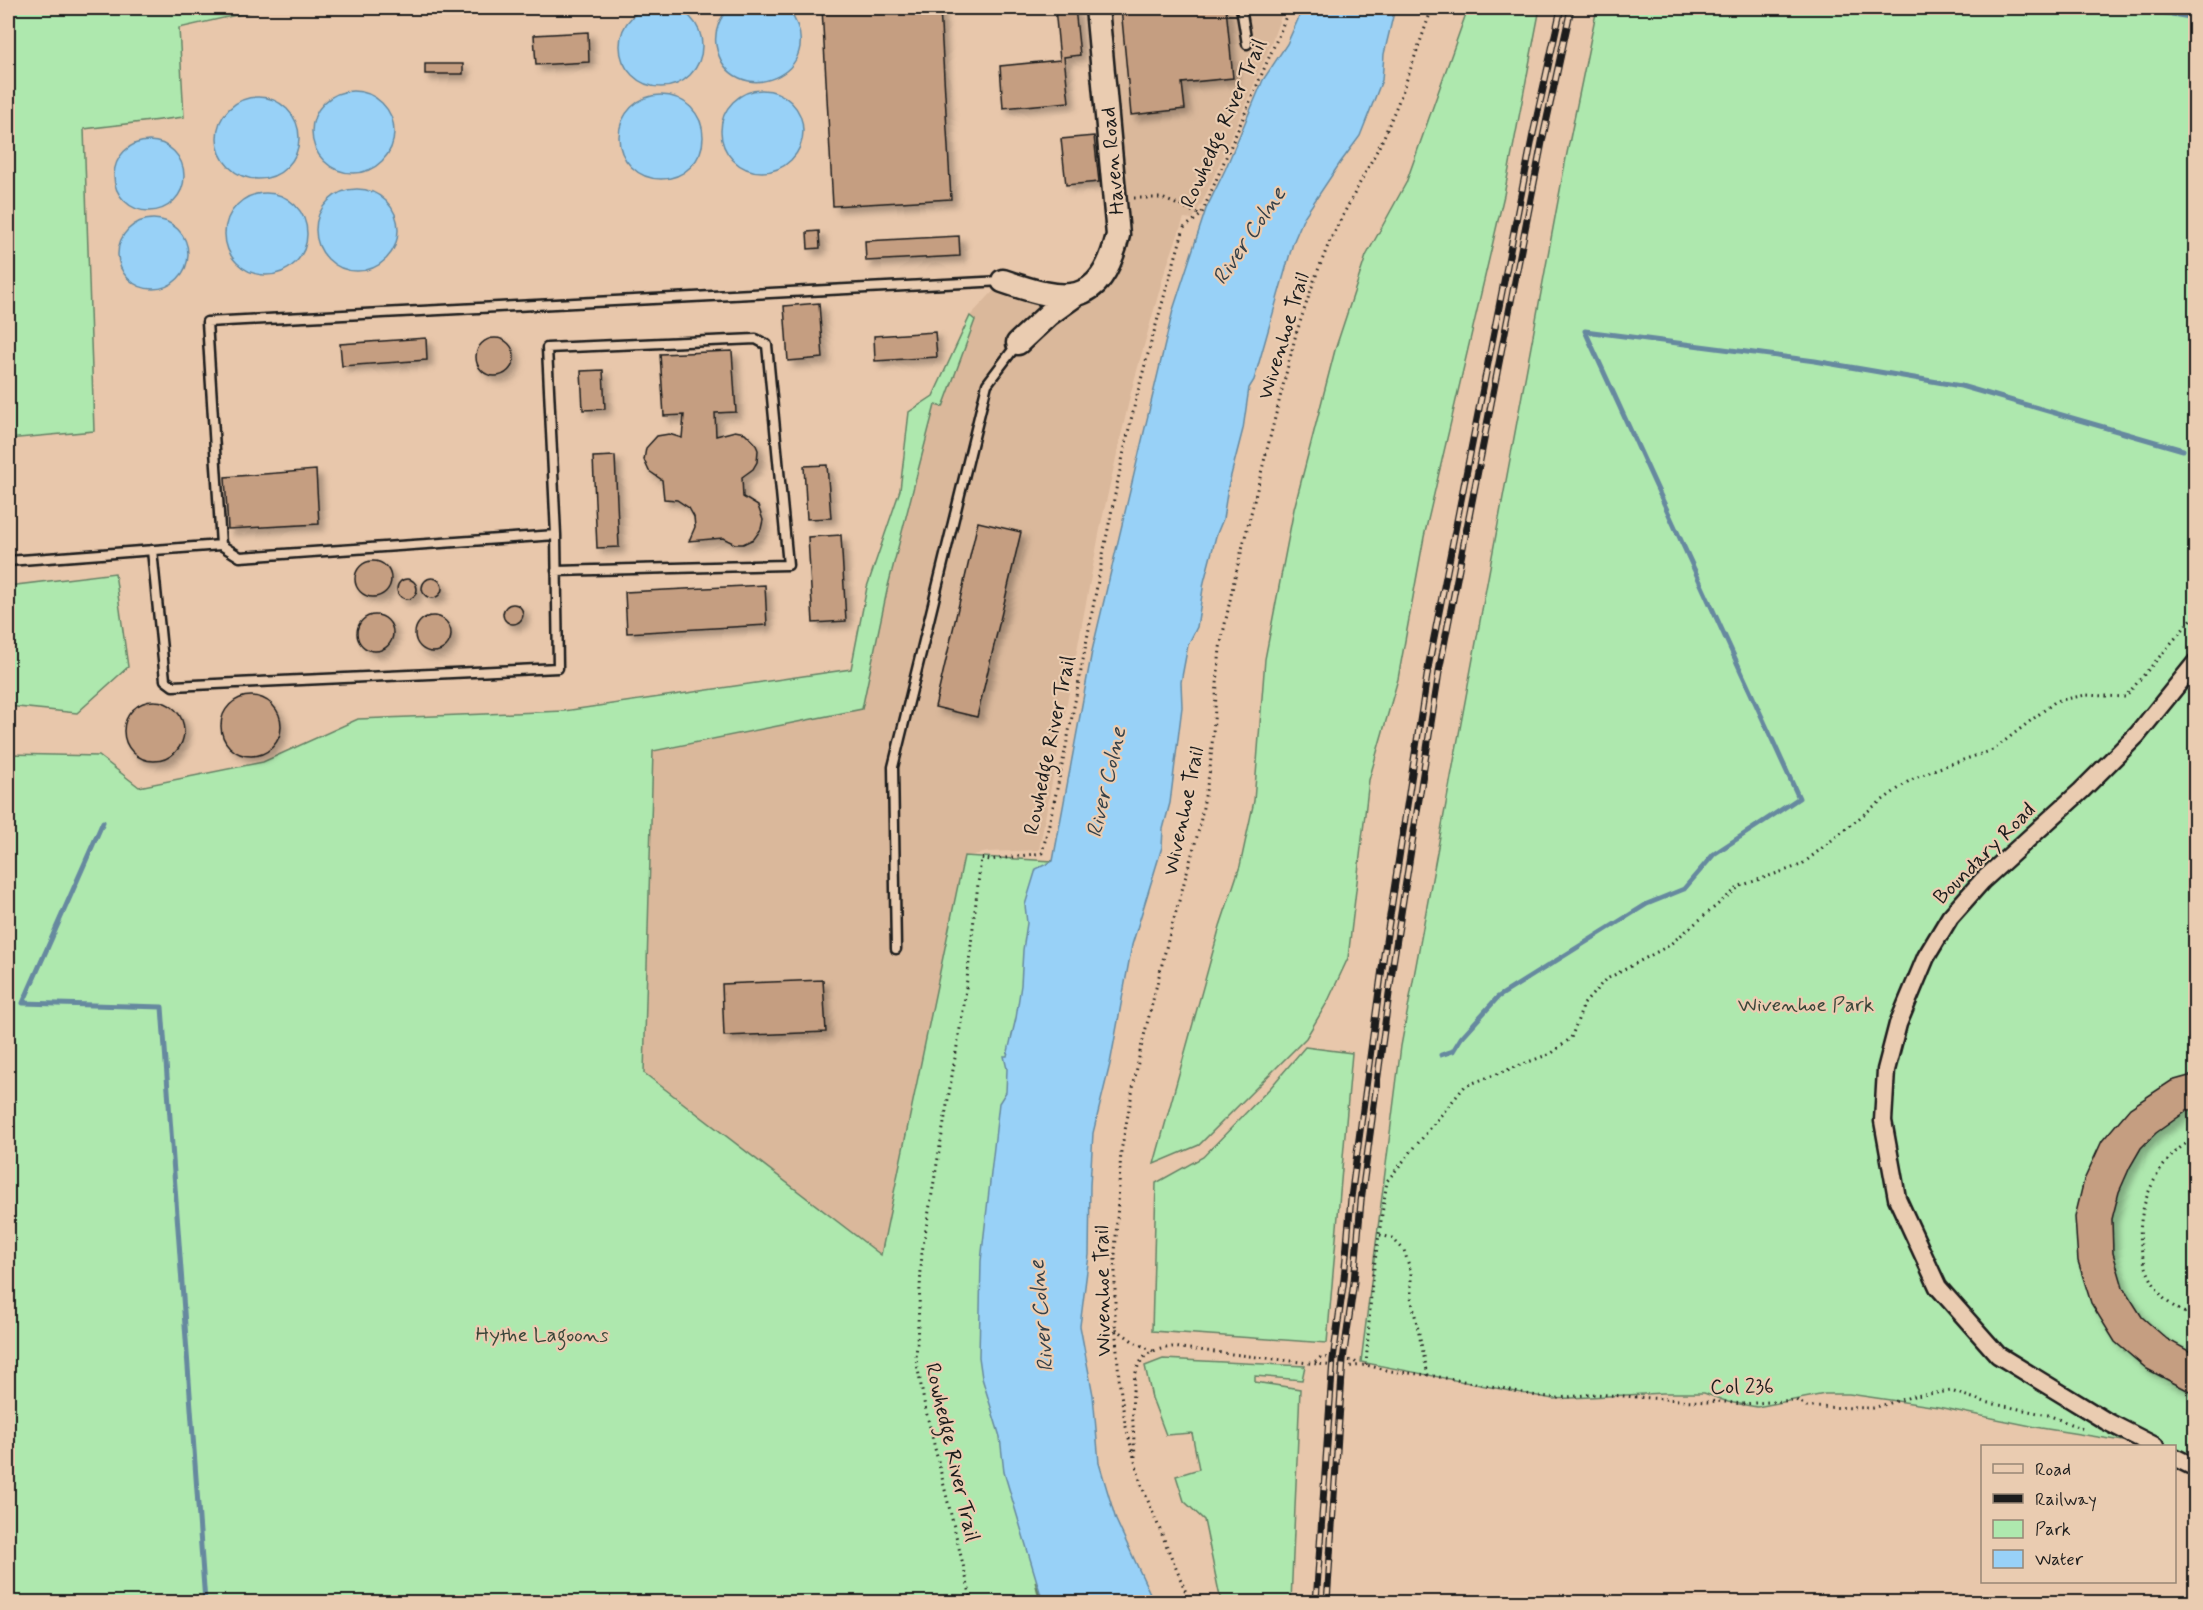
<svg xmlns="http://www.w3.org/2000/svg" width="2203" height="1610" font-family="Mynerve,sans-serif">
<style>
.built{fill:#dab89b}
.green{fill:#aee8ae;stroke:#658265;stroke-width:1.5}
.water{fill:#98d1f7;stroke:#66899f;stroke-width:1.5}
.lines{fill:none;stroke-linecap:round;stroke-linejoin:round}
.stream{stroke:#66899f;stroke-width:5}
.building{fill:#c59e81;stroke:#1c1c1c;stroke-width:1.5;filter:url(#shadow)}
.lane-casing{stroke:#1c1c1c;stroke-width:13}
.street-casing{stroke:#1c1c1c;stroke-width:21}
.secondary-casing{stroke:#1c1c1c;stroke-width:27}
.path{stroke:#1c1c1c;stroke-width:3;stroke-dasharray:1.5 4.5;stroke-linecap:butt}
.lane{stroke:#eaccb1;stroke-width:8}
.street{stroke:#eaccb1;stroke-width:16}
.secondary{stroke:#eaccb1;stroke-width:22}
.rail-casing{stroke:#1c1c1c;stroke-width:7}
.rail{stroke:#eaccb1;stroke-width:4.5;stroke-dasharray:14;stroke-linecap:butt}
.labels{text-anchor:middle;stroke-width:4.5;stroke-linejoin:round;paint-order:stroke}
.street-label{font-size:21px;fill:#1c1c1c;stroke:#eaccb1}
.park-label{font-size:21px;fill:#394539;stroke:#eaccb1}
.water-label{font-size:22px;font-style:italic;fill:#354048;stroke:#eaccb1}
</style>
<defs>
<filter id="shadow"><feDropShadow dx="5.5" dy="5.5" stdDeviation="3" flood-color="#0004"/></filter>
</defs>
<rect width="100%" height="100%" fill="#e8c7ab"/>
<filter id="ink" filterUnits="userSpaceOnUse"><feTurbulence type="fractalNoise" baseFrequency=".0167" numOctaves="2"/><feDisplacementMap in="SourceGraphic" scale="12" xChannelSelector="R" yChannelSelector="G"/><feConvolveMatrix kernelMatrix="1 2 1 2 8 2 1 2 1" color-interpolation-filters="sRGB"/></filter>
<g filter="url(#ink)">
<path class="built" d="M1091 8H1284L1266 57 1202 203 1193 219 1184 218 1164 274 1131 392 1101 524 1039 850 988 852 964 857 881 1256 644 1074 653 750 862 709 888 586 935 405 943 406 975 321 970 316 1003 281 1074 296 1114 256Z"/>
<path class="green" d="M8 8H267L179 28 184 117 84 129 94 431 8 439Z
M1468 8H1540L1504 195 1424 537 1398 679 1369 780 1348 958 1328 1001 1306 1038 1199 1145 1154 1164 1220 926 1240 866 1254 801 1265 659 1294 509 1335 350 1366 256 1406 183Z
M1597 8H2195V1468L2175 1457 2174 1446H2155L2041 1428 1938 1407 1849 1394H1825L1757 1407 1728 1402 1704 1393H1663L1553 1399 1361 1362 1401 1046 1566 158Z
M970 316 975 320 943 407 935 405 888 586 862 709 653 751 644 1073 881 1255 964 856 1053 861 1043 1602 1035 1581 1040 1602H8V754L99 756 139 787 263 762 358 719 564 711 851 669 867 587 900 490 909 412 933 396Z
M115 573 128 667 77 713 8 706V586Z
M1305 1047 1352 1053 1327 1343 1152 1331 1156 1183 1203 1157 1271 1087Z
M1163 1359 1305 1366 1302 1380 1255 1376V1382L1300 1389 1291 1602H1221L1204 1520 1184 1501 1176 1476 1199 1469 1192 1433 1166 1435 1152 1398 1145 1366Z"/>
<path class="water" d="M620 46a41 41 0 1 1 82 0a41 41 0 1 1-82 0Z
M730 8 788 9C836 74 729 115 716 45 714 31 720 16 730 8Z
M1303 8H1395L1384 54 1382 80 1360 136 1340 163 1304 217 1293 243 1254 380 1249 388 1243 429 1228 487 1223 519 1216 536 1204 582 1197 627 1188 645 1181 682 1182 707 1170 803 1163 829 1162 847 1132 945 1110 1064 1093 1133 1090 1185 1089 1255 1080 1326 1093 1395 1099 1463 1116 1520 1154 1602H1043L1004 1472 1000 1437 982 1378 979 1357 981 1261 999 1103 1006 1092 1007 1069 1004 1056H1007L1016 1018 1021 985 1023 950 1027 923 1025 905 1036 869 1053 861 1092 651 1173 310 1206 209 1225 170 1263 80 1287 44Z
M721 131a41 41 0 1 1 82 0a41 41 0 1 1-82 0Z
M312 132a41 41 0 1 1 82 0a41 41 0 1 1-82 0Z
M619 137a42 42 0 1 1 84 0a42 42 0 1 1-84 0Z
M217 138a41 41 0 1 1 82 0a41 41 0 1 1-82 0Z
M114 176a35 35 0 1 1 70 0a35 35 0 1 1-70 0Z
M316 230a41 41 0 1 1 82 0a41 41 0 1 1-82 0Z
M225 234a41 41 0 1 1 82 0a41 41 0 1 1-82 0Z
M118 254a35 35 0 1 1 70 0a35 35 0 1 1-70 0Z"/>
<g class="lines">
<path class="stream" d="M2136 8 2196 18
M103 822 23 1003 162 1007 205 1602
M1441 1055 1453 1051 1461 1038 1498 997 1647 904 1684 889 1714 854 1799 798 1585 331 1815 361 1961 386 2183 450"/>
</g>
<path class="building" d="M822 8H940L951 199 833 206Z
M1055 8H1075L1080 55 1064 57 1069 102 1003 108 1000 66 1060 60Z
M1121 8H1226L1233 78 1182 83 1185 109 1131 115Z
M588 32 589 62 536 65 534 35Z
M425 64H463V74H425Z
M1094 136 1099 182 1066 185 1061 139Z
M819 231 820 248 808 249 807 232Z
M959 236 960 256 866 261 865 241Z
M819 303 823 358 788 361 784 306Z
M935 332 937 357 875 361 874 336Z
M426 338 427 360 342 366 340 344Z
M476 357a19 19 0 1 1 38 0a19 19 0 1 1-38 0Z
M732 351 736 412 715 413 716 436 735 431 745 433 755 443 758 450 757 462 753 469 742 477 743 497 758 506 763 520 761 529 754 539 743 544H735L723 538 689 541 695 527 694 517 689 508 677 500 664 499 662 480 649 471 644 460 646 448 657 436 669 434 682 438 684 415 664 416 660 354Z
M603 370 605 409 583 410 581 371Z
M615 456 619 547 597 548 593 457Z
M827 465 831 518 807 519 804 466Z
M316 470 319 524 228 529 225 477Z
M978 522 1021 532 977 717 935 707Z
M841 535 846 621 813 623 808 537Z
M355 579a18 18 0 1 1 36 0a18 18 0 1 1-36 0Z
M422 588a10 10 0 1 1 20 0a10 10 0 1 1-20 0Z
M397 589a10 10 0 1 1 20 0a10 10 0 1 1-20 0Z
M765 585 767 625 627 633 625 592Z
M503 614a10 10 0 1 1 20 0a10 10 0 1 1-20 0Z
M357 633a18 18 0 1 1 36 0a18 18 0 1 1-36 0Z
M415 634a18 18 0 1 1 36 0a18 18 0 1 1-36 0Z
M221 726a30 30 0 1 1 60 0a30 30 0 1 1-60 0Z
M124 731a30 30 0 1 1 60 0a30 30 0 1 1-60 0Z
M823 980 826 1032 724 1036 722 984Z
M2196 1074V1109L2187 1111 2156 1133 2141 1148 2130 1167 2119 1192 2112 1219 2113 1253 2123 1287 2142 1317 2167 1339 2196 1355V1392L2187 1390 2147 1369 2115 1342 2091 1303 2078 1261 2075 1217 2084 1180 2102 1141 2130 1108 2171 1081Z"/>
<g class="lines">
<g class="lane-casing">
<path id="lane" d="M1241 8 1247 44
M556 535 547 348 756 339 767 345 788 565 556 571
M152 550 165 680 173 686 558 668 556 535 240 557 221 545
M8 561 221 545 207 322 1003 281
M896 949 893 767 987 384 1018 343"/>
</g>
<g class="street-casing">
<path id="street" d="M2155 1446 2106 1421 1998 1355 1938 1287 1897 1198 1883 1121 1886 1070 1898 1024 1926 957 1950 917 1982 881 2081 791 2137 735 2196 662
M2174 1457 2196 1468"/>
</g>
<g class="secondary-casing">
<path id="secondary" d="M1003 281C1064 302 1100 310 1118 235L1097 8
M1018 343 1049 314 1074 296"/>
</g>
<path class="path" d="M1134 198H1162L1201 215
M2196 1138C2182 1144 2173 1154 2164 1165 2135 1204 2131 1255 2161 1295 2168 1305 2185 1313 2196 1318
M1380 1235 1392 1238 1404 1250 1411 1272V1297L1428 1375
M2184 1313 2196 1306
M1116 1329 1134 1342 1153 1351
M1315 1362 1321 1357 1354 1361 1359 1365
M1366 1365 1372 1281 1387 1181 1465 1086 1552 1053 1571 1038 1584 1004 1605 980 1668 946 1740 886 1801 865 1873 807 1909 781 1936 769 1993 750 2056 701 2086 695 2125 697 2196 614
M1135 1457C1134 1434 1127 1377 1142 1360 1149 1350 1161 1349 1172 1347L1343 1367 1366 1365 1390 1371 1428 1375 1503 1388 1531 1395 1558 1398 1595 1394 1707 1402 1717 1401 1742 1404 1796 1400 1807 1407 1873 1408 1914 1396 1951 1391 1985 1402 2048 1415 2085 1430
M972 1602 925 1407 916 1359 922 1252 964 1005 981 858 990 860 1042 853C1074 724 1094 591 1122 461 1138 382 1162 305 1184 228L1201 215 1280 32 1289 8
M1190 1602 1141 1484 1125 1423 1119 1379 1115 1322V1254L1121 1151 1140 1052 1167 944 1199 829 1210 769 1220 648 1234 581 1296 334 1315 278 1331 238 1383 139 1402 93 1432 8"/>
<use href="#lane" class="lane"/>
<use href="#street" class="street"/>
<use href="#secondary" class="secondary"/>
<g class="rail-casing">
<path id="rail" d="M1316 1602 1333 1359 1344 1279 1351 1198 1383 961 1429 663 1533 134 1561 8
M1327 1602 1343 1360 1354 1282 1361 1201 1393 964 1440 666 1543 137 1571 8"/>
</g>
<use href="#rail" class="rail"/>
</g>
</g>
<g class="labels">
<g class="street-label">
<text transform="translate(1223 123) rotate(-66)" y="7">Rowhedge River Trail</text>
<text transform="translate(1112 161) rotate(-95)" y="7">Haven Road</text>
<text transform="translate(1283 336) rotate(-73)" y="7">Wivenhoe Trail</text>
<text transform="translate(1049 745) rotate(-78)" y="7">Rowhedge River Trail</text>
<text transform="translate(1183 811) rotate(-78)" y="7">Wivenhoe Trail</text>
<text transform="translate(1984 853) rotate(-45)" y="7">Boundary Road</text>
<text transform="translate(1102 1291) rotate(-91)" y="7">Wivenhoe Trail</text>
<text transform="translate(1742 1386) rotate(-1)" y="7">Col 236</text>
<text transform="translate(953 1452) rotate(77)" y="7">Rowhedge River Trail</text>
</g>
<g class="park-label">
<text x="1806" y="1011">Wivenhoe Park</text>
<text x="542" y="1341">Hythe Lagoons</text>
</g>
<g class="water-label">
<text transform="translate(1248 235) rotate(-56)" y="8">River Colne</text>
<text transform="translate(1105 782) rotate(-77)" y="8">River Colne</text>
<text transform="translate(1040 1316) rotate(-95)" y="8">River Colne</text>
</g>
</g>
<rect width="2203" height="1610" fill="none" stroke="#eaccb1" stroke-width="30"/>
<rect x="15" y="15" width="2173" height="1580" fill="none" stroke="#1c1c1c" stroke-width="2" filter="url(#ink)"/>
<rect x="1981" y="1445" width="195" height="138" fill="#eaccb1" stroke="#988675" stroke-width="1.5"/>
<rect x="1993" y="1464" width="30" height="9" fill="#eaccb1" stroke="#988675" stroke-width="1.5"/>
<text x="2035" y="1475" font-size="18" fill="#1c1c1c">Road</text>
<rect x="1993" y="1494" width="30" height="9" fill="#1c1c1c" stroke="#988675" stroke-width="1.5"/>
<text x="2035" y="1505" font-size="18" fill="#1c1c1c">Railway</text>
<rect x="1993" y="1520" width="30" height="18" fill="#aee8ae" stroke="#988675" stroke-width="1.5"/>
<text x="2035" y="1535" font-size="18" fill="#1c1c1c">Park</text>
<rect x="1993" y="1550" width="30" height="18" fill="#98d1f7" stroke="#988675" stroke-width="1.5"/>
<text x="2035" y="1565" font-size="18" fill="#1c1c1c">Water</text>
</svg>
